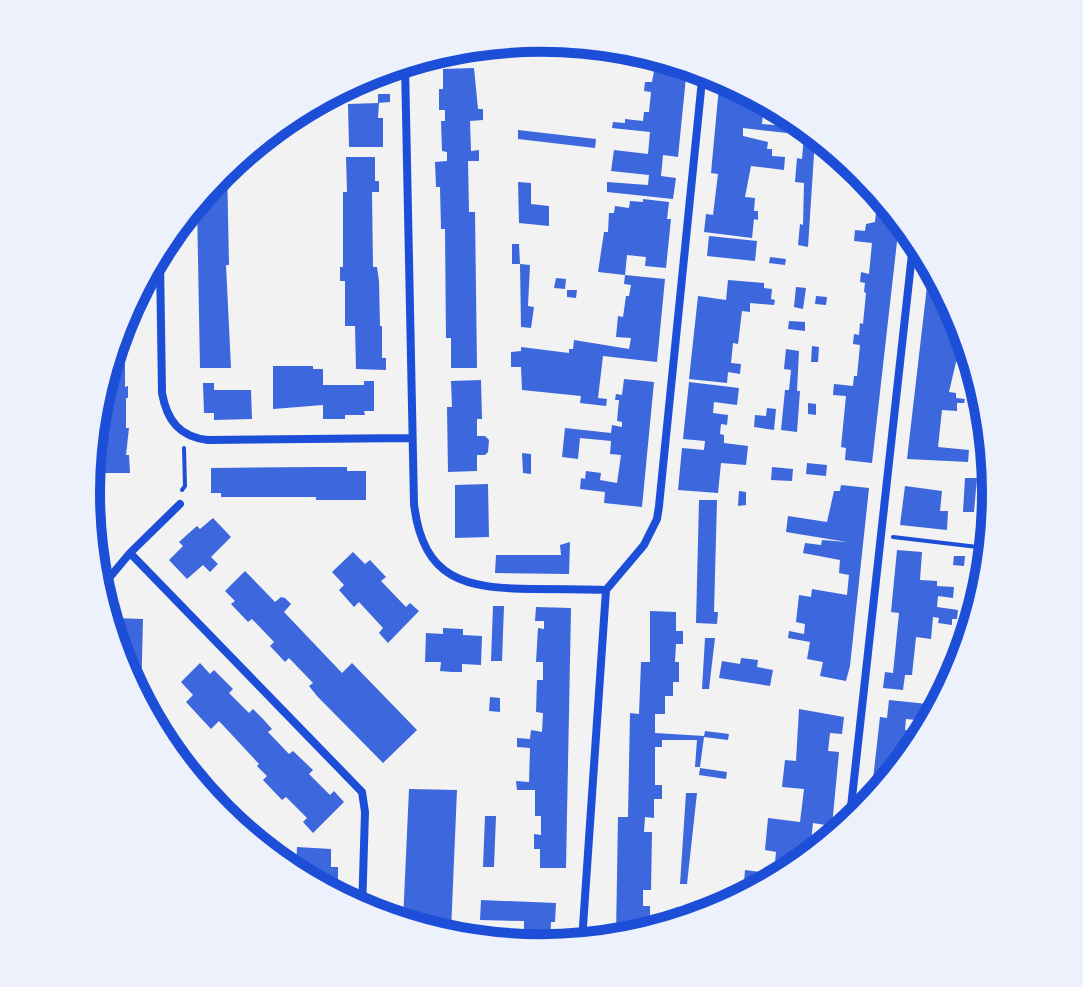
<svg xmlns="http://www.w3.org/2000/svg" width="1083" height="987" font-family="Barlow,sans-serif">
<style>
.building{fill:#3d67dc}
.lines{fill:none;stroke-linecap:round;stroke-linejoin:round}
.path{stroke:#1d4ed8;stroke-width:4}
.minor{stroke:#1d4ed8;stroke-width:8}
.rim{fill:none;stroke:#1d4ed8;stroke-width:10}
</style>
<rect width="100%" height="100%" fill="#f2f2f2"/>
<path class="building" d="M660 62 687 67 678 157 663 155 661 176 676 178 673 199 607 192V182L648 185 649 175 611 171 614 150 648 154 650 132 612 128 613 122 625 123V119L643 121 644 112H649L651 92 644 91 645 82H652L654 71H659Z
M474 68 478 109H483V120L470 121 471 151 479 150V161H468L469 212H475L477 368H451V338H446L445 229H441L440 187H436L435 162 447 161V152L442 151 441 121H445V110H439V89H443V69Z
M720 76 750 95 749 99 764 105 762 124 787 126V133L743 128V136L768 142 767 149H772V156L785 157 784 170 751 166 745 197 755 198 754 211H758V220L754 219 752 238 704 232 706 214 713 215 718 174 711 173Z
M378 94H390V102L378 103Z
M379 103 378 118H383V147H349L348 104Z
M518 130 596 139 595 148 518 139Z
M804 135 815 139 808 247 798 245 800 224 803 225 804 183 795 182 797 158 802 159Z
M346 157H375V181H379V192H372L373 267H377L379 281 380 326H382V358H386V370L356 369 355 326H345V281H340V267H343V192H347Z
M227 166 229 265H226L231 368H200L197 204 220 171Z
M518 182 531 183V204L549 206V226L519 223Z
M878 193 899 224 872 463 845 460 846 448 841 447 846 396 833 395 834 384 853 386 854 376H857L860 345 853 344 854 334 859 335 860 323 863 324 866 293 864 292 865 283 860 282 861 272 869 274 872 243 854 241 855 230 865 231 866 224 875 222Z
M643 199 669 202 667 219H671L666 268 645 266 646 257 627 255 625 275 598 272 604 232H608L609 213H614L615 206 629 208 630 201 643 202Z
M709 236 757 241 755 261 707 256Z
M512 244H519L520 264H512Z
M770 257 786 259 785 265 769 263Z
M520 264 530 265 528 306 534 307 531 328 521 327Z
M929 269 961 318H958L957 321 950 320V327L964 329V346L968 347 975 381H968L970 364 956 362 949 392 956 393V398L965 399 964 403H957V411L942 410 938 447 969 450 968 462 907 459Z
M625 275 665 279 657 362 603 356 598 398 607 399 606 406 580 403 581 396 522 390 521 367H511V352L521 351V347L569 353V349H573L574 340 629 349 631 338 616 337 618 316 623 317 626 296H629L631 285 624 284Z
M556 278 566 279 565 289 554 288Z
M728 280 764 283V288L772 289 771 299 775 300 774 305 750 303V312L742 311 738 344 733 343 731 363 741 364 740 374 728 372 727 383 689 379 698 296 726 300Z
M796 287 806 288 803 309 794 307Z
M567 290H577L576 298 567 297Z
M816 296 827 297 826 305 815 304Z
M127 309V323H124V355H114L121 319Z
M789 321 805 322V331L788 329Z
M812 346 819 347 818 362H811Z
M786 349 799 351 797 391H800L797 432 781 430 785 390H789L791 370 784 369Z
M112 364H125V387L128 386V398H126V428H129L126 455H129L130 473H95V446Z
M273 366H313V369H323V385H364V381H374V411H364L365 415H345V419H323V405L273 409Z
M624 379 654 382 642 507 604 503 605 492 580 489 581 478 585 479 586 471 601 473 600 480 617 483 621 455 610 454 611 441 580 438 578 459 562 457 565 428 611 433 612 425 622 427V422L617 421 619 400H615L616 394 622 395Z
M481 380 482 419H477V436H485L489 440 488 452 485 455H477V471L448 472 447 407H452L451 381Z
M689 382 739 388 737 405 714 402 713 413 728 415 727 425 721 424 720 434 724 435V443L748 446 746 465 721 463 718 493 678 490 682 448 704 450 705 441 683 439Z
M203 383H214V390H251L252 419 214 420V413H204Z
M808 403 816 404V415L808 414Z
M767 408 776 409 774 430 754 427 755 415 766 416Z
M522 453 531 454V474L523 473Z
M807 463 827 465 826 476 806 474Z
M316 467H347V471H366V500H316V497H221V493H211V468Z
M772 467 793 469 792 481 771 480Z
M965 478H977L974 512H963Z
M488 484 489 537 455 538V485Z
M841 485 869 488 850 666 846 681 820 676 823 662 807 659 810 642 788 638 789 631 804 634 805 624 796 622 799 595 811 597 812 589 847 595 849 575 839 573 840 560 803 553 805 543 821 545 822 540 847 542 786 532 788 516 827 522 834 491H840Z
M905 486 942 491 940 511H948L947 530 900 525Z
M739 491 746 492V505L738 506Z
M87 499 100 500 98 518 106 519 103 542 96 541Z
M699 500H717L714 612H718L717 624 696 623Z
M213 518 231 537 211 557 218 564 210 572 203 565 187 579 169 560 183 546 179 542 189 533 197 526 200 529Z
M570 542 569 574 495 573 496 555H561L560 545Z
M897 550 922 552 920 580 937 581V586L954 587 953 598 938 596 937 607 958 610 957 619H952V625L938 623 939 618 933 617 931 639 916 637 912 675H905L903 690 883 688 885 672 893 673 899 613 891 612Z
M353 552 365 564 370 560 386 577 381 581 406 607 410 603 419 611 388 643 379 633 383 628 359 602 354 607 339 590 344 585 332 572Z
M954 556H965L964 566 953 565Z
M245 571 275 602 281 597 285 598 291 604 284 612 342 673 352 663 417 730 383 763 317 696 309 686 313 683 289 658 285 662 270 646 274 642 252 619 248 622 231 604 235 601 225 591Z
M493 606H504L502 661H491Z
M536 607 571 608 566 868H540V849H534V834L541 835V816H535V790H517L516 781 529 782 530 748 517 747V738L530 739 531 730 542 732 543 713 536 712 537 680H543V662H536L538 628 544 629V621H535Z
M650 611 676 612V631H683V644H676L675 662H679V682H673V696H665V714H655V733L704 736 705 731 729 734 728 740 704 737 700 767H695L697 740H662V747H655V785H662V799H654V818L645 817 644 832H652L651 890H643V906H650V927L616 934 618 817H628L630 713 639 714 641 662H650Z
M115 618 143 619 141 699 121 667 114 636Z
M443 628 463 629V635L482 636 481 665 462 664V672H452L440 671 441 662H425L426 633 443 634Z
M705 638H715L709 689H702Z
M741 658 758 660 757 667 773 670 770 686 719 678 722 661 740 664Z
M200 663 210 674 214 670 233 689 229 693 249 713 253 709 263 719 272 729 268 732 289 754 293 751 313 770 309 774 330 795 334 791 344 802 313 833 303 822 307 818 286 797 282 800 263 780 267 776 257 766 259 764 219 721 211 729 186 702 193 695 181 682Z
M490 697 500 698V712L489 711Z
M889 700 937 705 927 721 906 719 905 730 920 732 870 806 880 717 887 718Z
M799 709 844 717 842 734 830 733 828 751 839 752 832 826 813 823 810 852 759 885 744 883 745 870 774 874 776 852 765 850 768 818 800 822 804 789 782 787 785 760 796 761Z
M700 768 727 772 726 779 699 775Z
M409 789 457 790 451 931 403 921Z
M686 793H697L687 884H680Z
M485 816H496L494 867H483Z
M297 847 331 849V867H338V892H333L296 866Z
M481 900 556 903 555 922H551L550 947 541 949 518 944V940H524V921L480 920Z
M676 907H685L684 921 675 922Z"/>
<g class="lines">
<path class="path" d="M182 490 185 486 184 448
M893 537 986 548"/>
<path class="minor" d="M405 65 414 504C423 581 466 588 532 589 557 589 582 589 606 590
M160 260 162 393C167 421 180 437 208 440L412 438
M130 553 362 792 365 812 362 911
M104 584 130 553 180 504
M849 825 913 245
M582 941 606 590 644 545 657 519 659 506 703 70"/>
</g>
<path d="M0 0H1083V987H0ZM100 493a441 441 0 1 1 882 0a441 441 0 1 1-882 0Z" fill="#edf1fc" fill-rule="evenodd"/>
<path class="rim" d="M100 493a441 441 0 1 1 882 0a441 441 0 1 1-882 0Z"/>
</svg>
